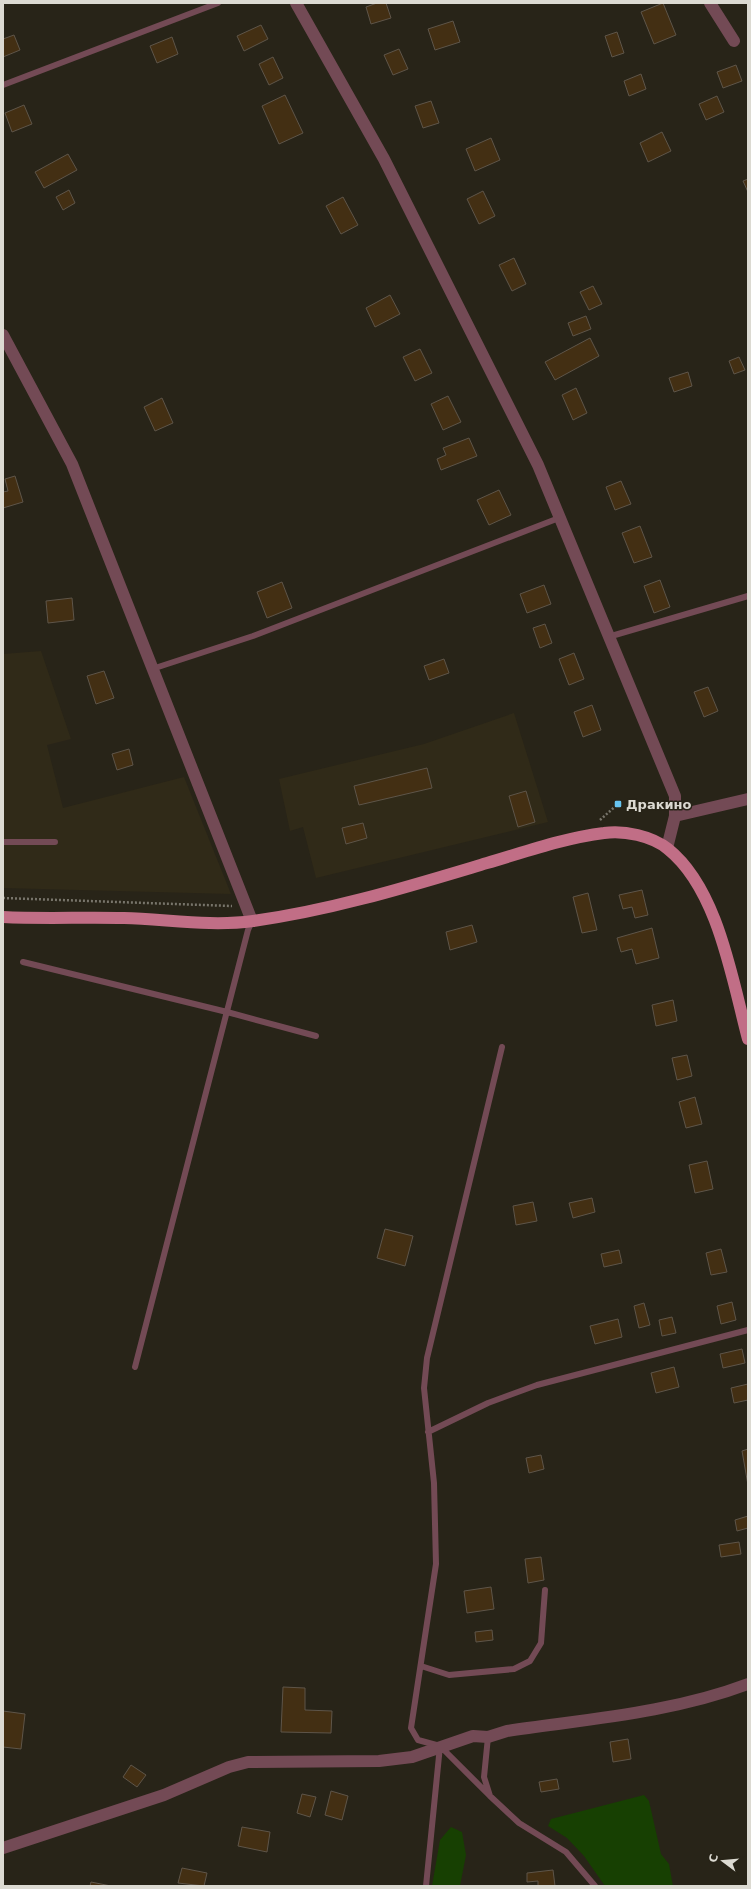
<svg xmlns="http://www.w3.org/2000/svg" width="751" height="1889" font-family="'DejaVu Sans',sans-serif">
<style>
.built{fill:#302a18}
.green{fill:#174002}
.building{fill:#432f13;stroke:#5e5549}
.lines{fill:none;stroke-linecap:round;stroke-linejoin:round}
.path{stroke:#78756b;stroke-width:2.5;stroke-dasharray:2 2;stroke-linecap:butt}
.lane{stroke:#734a55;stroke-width:6}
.street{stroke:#734a55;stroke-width:12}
.primary{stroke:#c16e86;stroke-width:12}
.poi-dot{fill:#67c4f0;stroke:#282418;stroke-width:1.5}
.labels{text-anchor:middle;stroke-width:3;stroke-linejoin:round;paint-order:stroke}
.poi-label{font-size:13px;font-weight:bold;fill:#dcdad2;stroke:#282418;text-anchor:start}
</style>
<rect width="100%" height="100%" fill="#282418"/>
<path class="built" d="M41 651 71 739 47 745 63 808 184 777 231 894 3 888V654Z
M514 713 548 822 316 878 303 827 290 831 279 779 424 744Z"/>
<path class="green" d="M644 1795 649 1801 661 1854 669 1864 673 1886H605L584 1856 567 1838 548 1826 551 1819Z
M451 1827 462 1832 466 1855 460 1886H432L440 1840Z"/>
<path class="building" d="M377 3H386L391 18 371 24 366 7Z
M663 3 676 35 654 44 641 12Z
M453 21 460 42 435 50 428 29Z
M261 25 268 39 244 51 237 36Z
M617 32 624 53 612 57 605 36Z
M14 35 20 50 3 57V39Z
M172 37 178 54 157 63 150 46Z
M399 49 408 69 393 75 384 55Z
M273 57 283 78 269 85 259 64Z
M736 65 742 81 723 88 717 72Z
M641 74 646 89 629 96 624 81Z
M285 95 303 133 279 144 262 106Z
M717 96 724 112 706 120 699 104Z
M431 101 439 123 423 128 415 106Z
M24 105 32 124 12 132 5 113Z
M662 132 671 151 648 162 640 143Z
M491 138 500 160 475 171 466 149Z
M68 154 77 170 44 188 35 172Z
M748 179V192L743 181Z
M69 190 75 203 63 210 56 197Z
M483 191 495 216 479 224 467 199Z
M343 197 358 225 341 234 326 206Z
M514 258 526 284 512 291 499 265Z
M593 286 602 304 589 310 580 292Z
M390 295 400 314 375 327 366 308Z
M586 316 591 329 573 336 568 323Z
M590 338 599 356 555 380 545 362Z
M420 349 432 373 415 381 403 357Z
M739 357 745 370 734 374 729 361Z
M688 372 692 386 674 392 669 378Z
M576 388 587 413 573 420 562 395Z
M448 396 461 422 443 430 431 404Z
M162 398 173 423 155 431 144 407Z
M469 438 477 456 441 470 437 459 446 455 443 448Z
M15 476 23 502 3 508V492L8 491 5 479Z
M621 481 631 504 615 510 606 487Z
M499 490 511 515 489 525 477 500Z
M640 526 652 557 634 563 622 533Z
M660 580 670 607 654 613 644 586Z
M282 582 292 608 267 618 257 592Z
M544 585 551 604 527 613 520 594Z
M72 598 74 620 48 623 46 601Z
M545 624 552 643 540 648 533 628Z
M574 653 584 679 569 685 559 659Z
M444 659 449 673 429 680 424 666Z
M104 671 114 698 96 704 87 676Z
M708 687 718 711 704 717 694 692Z
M592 705 601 730 583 737 574 712Z
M129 749 133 765 117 770 112 754Z
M427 768 432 788 359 805 354 786Z
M526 791 535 822 518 827 509 796Z
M363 823 367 838 346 844 342 828Z
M642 890 648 915 635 918 632 907 623 909 619 895Z
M588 893 597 930 582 933 573 897Z
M472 925 477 942 450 950 446 932Z
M652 928 659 958 636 964 632 949 621 952 617 938Z
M673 1000 677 1021 656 1026 652 1005Z
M687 1055 692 1076 677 1080 672 1058Z
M695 1097 702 1124 686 1128 679 1102Z
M707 1161 713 1189 695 1193 689 1165Z
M592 1198 595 1212 573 1218 569 1203Z
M533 1202 537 1221 516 1225 513 1206Z
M385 1229 413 1236 405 1266 377 1258Z
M721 1249 727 1272 711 1275 706 1253Z
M619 1250 622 1263 604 1267 601 1254Z
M732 1302 736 1320 721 1324 717 1306Z
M644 1303 650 1325 639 1328 634 1306Z
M672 1317 676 1333 662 1336 659 1320Z
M618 1319 622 1337 595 1344 590 1326Z
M742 1349 745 1363 723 1368 720 1354Z
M674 1367 679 1387 656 1393 651 1373Z
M748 1384V1400L734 1403 731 1388Z
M748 1449V1485L742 1451Z
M541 1455 544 1469 529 1473 526 1458Z
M748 1516V1528L737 1531 735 1520Z
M739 1542 741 1554 721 1557 719 1545Z
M541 1557 544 1580 528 1583 525 1559Z
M491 1587 494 1609 467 1613 464 1591Z
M492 1630 493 1640 476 1642 475 1632Z
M283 1687 305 1688V1710L332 1711 331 1733 281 1732Z
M3 1711 25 1714 21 1749 3 1747Z
M628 1739 631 1759 613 1762 610 1742Z
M131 1765 146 1775 137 1787 123 1777Z
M557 1779 559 1789 541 1792 539 1782Z
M331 1791 348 1796 342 1820 325 1815Z
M302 1794 316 1797 310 1817 297 1813Z
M242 1827 270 1832 267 1852 238 1846Z
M182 1868 207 1873 204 1886 178 1883Z
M553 1870 555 1886H538V1881L527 1882V1873Z
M91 1882 111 1886H90Z"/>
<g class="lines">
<path class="path" d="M600 820 618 804
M3 898 232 906"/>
<path class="lane" d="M3 85 218 3
M608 637 748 596
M152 669 253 636 559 518
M3 842H55
M23 962 227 1012 316 1036
M135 1367 248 930 252 921
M428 1432 488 1403 537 1385 748 1330
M421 1666 449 1675 514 1669 530 1661 541 1643 545 1590
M488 1737 484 1777 490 1796 519 1823 566 1852 595 1886
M490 1796 440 1746 418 1740 411 1728 436 1564 434 1483 424 1388 427 1358 502 1047
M426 1886 440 1746"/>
<path class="street" d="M296 3 384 159 538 465 675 796V816L667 848
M710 3 734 41
M3 335 72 464 252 921
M675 816 748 799
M3 1848 164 1795 229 1767 248 1762 379 1761 412 1757 473 1736 488 1737 507 1731C588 1719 671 1713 748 1684"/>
<path class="primary" d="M3 917C43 919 83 917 124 918 166 919 210 927 253 921 333 910 410 886 487 863 525 852 564 838 604 833 624 830 652 836 668 849 718 889 732 979 748 1039"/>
</g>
<rect class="poi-dot" x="614" y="800" width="8" height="8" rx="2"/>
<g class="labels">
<g class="poi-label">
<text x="626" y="809">Дракино</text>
</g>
</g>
<rect width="751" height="1889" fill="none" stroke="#dcdad2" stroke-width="8"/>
<g transform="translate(723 1861) rotate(286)" stroke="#282418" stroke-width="3" paint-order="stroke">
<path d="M0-3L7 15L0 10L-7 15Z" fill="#dcdad2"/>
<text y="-6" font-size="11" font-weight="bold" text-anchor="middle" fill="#dcdad2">С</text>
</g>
</svg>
